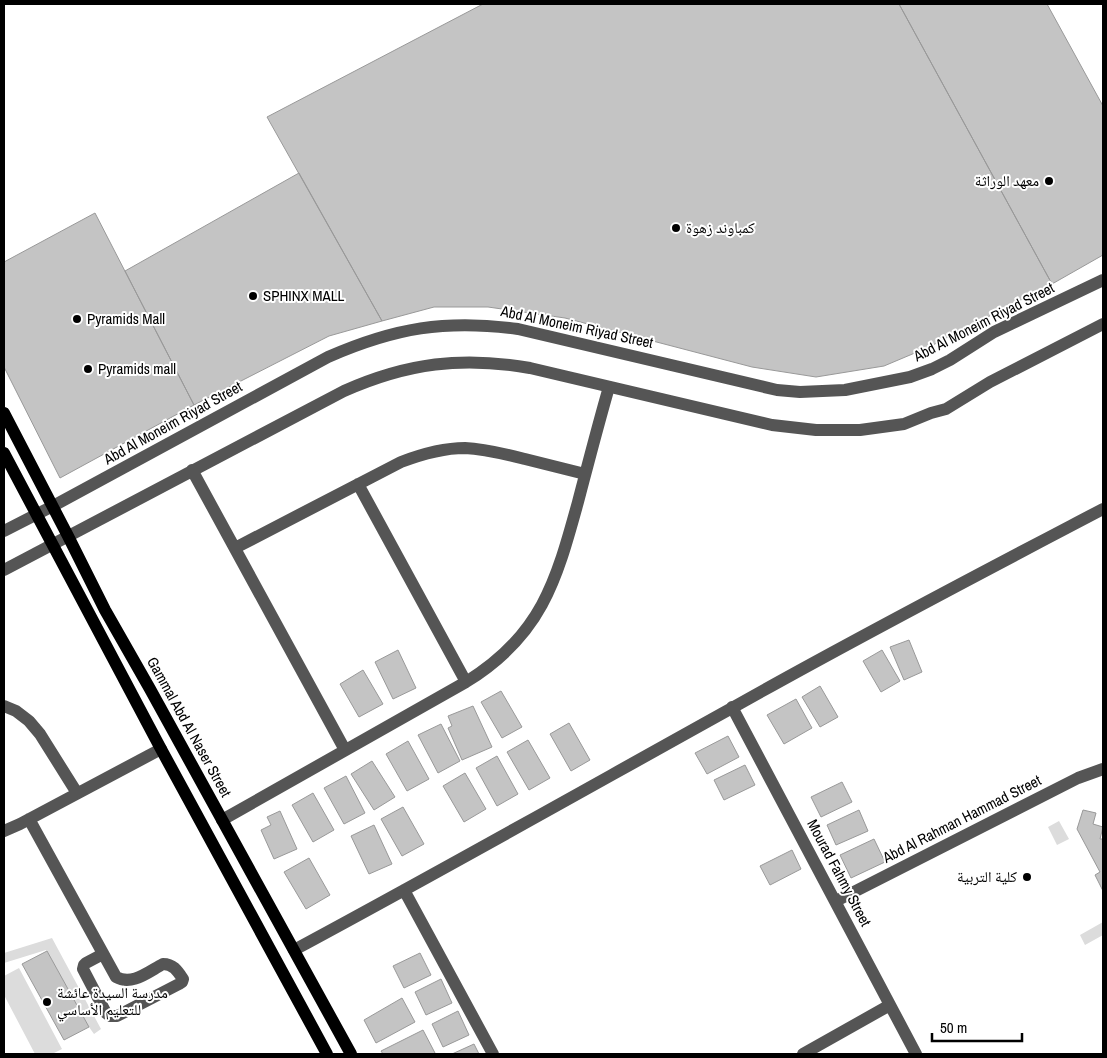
<svg xmlns="http://www.w3.org/2000/svg" width="1107" height="1058" font-family="'Archivo Narrow','Noto Naskh Arabic',sans-serif">
<style>
.green{fill:#dcdcdc}
.building{fill:#c4c4c4;stroke:#999}
.lines{fill:none;stroke-linecap:round;stroke-linejoin:round}
.minor{stroke:#555;stroke-width:12}
.major{stroke:#000;stroke-width:12}
.poi-dot{fill:#000;stroke:#fff;stroke-width:2}
.labels{text-anchor:middle;stroke-width:4;stroke-linejoin:round;paint-order:stroke}
.poi-label{font-size:15px;fill:#000;stroke:#fff;text-anchor:start}
.street-label{font-size:15px;fill:#000;stroke:#fff}
</style>
<rect width="100%" height="100%" fill="#fff"/>
<path class="green" d="M1059 821 1069 839 1057 845 1048 827Z
M1103 922V935L1085 945 1080 935Z
M52 938 101 1029 94 1034 89 1027 47 951 46 950 4 963V953Z
M19 968 62 1049 52 1054H35L4 995V976Z"/>
<path class="building" d="M483 4H899L1052 284 929 347 884 366 816 377 752 367 565 318 488 307H434L382 321 267 117Z
M899 4H1047L1103 106V255L1052 284Z
M299 173 382 321 329 336 194 405 125 271Z
M95 213 178 374 194 405 60 478 4 367V262Z
M909 640 922 672 904 680 890 647Z
M398 650 416 688 393 699 375 662Z
M882 650 900 681 881 692 863 661Z
M363 670 383 704 359 717 340 684Z
M820 686 838 717 820 727 802 697Z
M501 691 522 727 502 738 481 702Z
M796 699 812 728 784 744 767 715Z
M473 706 492 747 462 760 448 728 452 726 448 716Z
M569 723 590 760 571 771 550 734Z
M441 724 460 761 438 773 418 735Z
M728 736 739 757 707 774 695 753Z
M528 740 550 778 529 790 507 752Z
M408 741 429 779 407 791 386 754Z
M497 756 518 794 497 806 476 768Z
M372 761 395 797 374 810 351 774Z
M745 765 755 785 724 800 714 780Z
M465 773 486 809 464 822 443 786Z
M346 776 365 813 344 824 324 788Z
M842 782 852 802 821 817 811 797Z
M313 793 334 830 313 842 292 805Z
M403 807 424 844 402 856 381 819Z
M859 810 868 831 836 845 827 825Z
M1083 810 1096 813 1093 824 1103 827 1100 839H1103V891L1095 875 1100 872 1077 829Z
M280 811 297 849 274 859 261 830 271 825 267 817Z
M374 825 392 864 369 874 351 836Z
M874 839 885 862 851 878 840 855Z
M792 850 801 869 770 885 760 866Z
M309 858 330 895 306 909 284 872Z
M47 951 89 1027 64 1040 22 964Z
M420 953 431 975 404 988 393 966Z
M441 979 452 1003 426 1015 415 992Z
M402 998 415 1022 376 1043 364 1020Z
M458 1011 469 1035 443 1047 432 1024Z
M423 1030 435 1053 433 1054H383L381 1051Z
M474 1044 479 1054H452Z"/>
<g class="lines">
<path class="minor" d="M192 470 345 750
M358 484 466 682
M4 531 53 506 328 357C394 328 446 319 518 329L777 390 800 392 845 390 910 377 932 369 950 360 994 332 1103 280
M235 548 401 462C422 454 443 448 465 448 486 449 505 454 525 459 545 464 565 469 585 474
M4 570 344 391C407 363 462 356 530 368L772 425 816 430H860L904 424 931 413 946 409 990 382 1103 324
M4 706 16 711 29 721 40 734 77 793
M732 707 916 1054
M29 819 116 977C132 986 148 972 163 964 173 964 177 970 183 979L182 982 179 984 117 1016H110L106 1013 83 969 84 965 86 963 103 954
M222 820 466 682C541 636 556 582 578 502 588 464 598 425 609 387
M4 831 20 824 161 749
M404 890 493 1054
M836 901 1078 778 1103 769
M294 950C441 871 586 789 732 708 854 639 979 574 1103 509
M803 1054 890 1005"/>
<path class="major" d="M4 413 68 536 105 610 150 689 351 1054
M4 453 161 749 327 1054"/>
</g>
<g class="poi-dot">
<circle cx="1049" cy="181" r="5"/>
<circle cx="676" cy="228" r="5"/>
<circle cx="253" cy="296" r="5"/>
<circle cx="77" cy="319" r="5"/>
<circle cx="88" cy="369" r="5"/>
<circle cx="1027" cy="877" r="5"/>
<circle cx="47" cy="1002" r="5"/>
</g>
<g class="labels">
<g class="poi-label">
<text x="1039" y="186" text-anchor="end">معهد الوراثة</text>
<text x="686" y="233">كمباوند زهوة</text>
<text x="263" y="301">SPHINX MALL</text>
<text x="87" y="324">Pyramids Mall</text>
<text x="98" y="374">Pyramids mall</text>
<text x="1017" y="882" text-anchor="end">كلية التربية</text>
<text x="57" y="998">مدرسة السيدة عائشة<tspan x="57" dy="17">للتعليم الأساسي</tspan></text>
</g>
<g class="street-label">
<text transform="translate(984 322) rotate(-27)" y="5">Abd Al Moneim Riyad Street</text>
<text transform="translate(577 327) rotate(12)" y="5">Abd Al Moneim Riyad Street</text>
<text transform="translate(173 423) rotate(-29)" y="5">Abd Al Moneim Riyad Street</text>
<text transform="translate(189 727) rotate(61)" y="5">Gammal Abd Al Naser Street</text>
<text transform="translate(962 819) rotate(-27)" y="5">Abd Al Rahman Hammad Street</text>
<text transform="translate(839 873) rotate(62)" y="5">Mourad Fahmy Street</text>
</g>
</g>
<rect width="1107" height="1058" fill="none" stroke="#000000" stroke-width="10"/>
<path d="M932 1033v8h90v-8" fill="none" stroke="#000000" stroke-width="2.5"/>
<text x="940" y="1033" font-size="15" fill="#000000" stroke="#ffffff" stroke-width="4" paint-order="stroke">50 m</text>
</svg>
